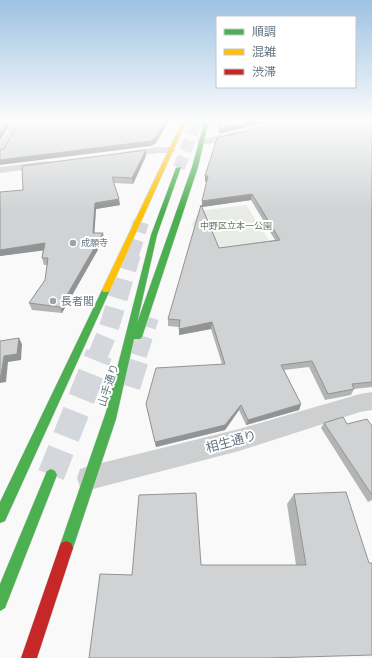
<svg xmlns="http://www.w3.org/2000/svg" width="372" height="658" font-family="'IBM Plex Sans','Noto Sans JP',sans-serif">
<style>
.green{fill:#e8ebe6}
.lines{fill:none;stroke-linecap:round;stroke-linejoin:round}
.highway-tunnel-far3{stroke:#d4d8dc;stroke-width:12;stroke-dasharray:12 6;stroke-linecap:butt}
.highway-tunnel-far2{stroke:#d4d8dc;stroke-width:16;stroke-dasharray:16 8;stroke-linecap:butt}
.highway-tunnel-far1{stroke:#d4d8dc;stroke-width:20;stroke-dasharray:20 10;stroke-linecap:butt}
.highway-tunnel{stroke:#d4d8dc;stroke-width:27;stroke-dasharray:27 14;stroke-linecap:butt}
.fast-casing{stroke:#d5d6d7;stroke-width:1}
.slow-casing{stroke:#d5d6d7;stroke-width:1}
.jam-casing{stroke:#d5d6d7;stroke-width:1}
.street{fill:#cecfd0;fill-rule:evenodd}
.fast{fill:#4caf50;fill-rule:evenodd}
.slow{fill:#ffc107;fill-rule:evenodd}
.jam{fill:#c62828;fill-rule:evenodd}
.wall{fill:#b3b5b5}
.shaded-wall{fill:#929394}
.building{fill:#d0d2d3;stroke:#929394}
.poi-dot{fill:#99a4ac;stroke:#fff;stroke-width:1.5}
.labels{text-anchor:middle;stroke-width:4;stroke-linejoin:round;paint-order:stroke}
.far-park-label{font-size:9px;fill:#687a64;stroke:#fff}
.far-poi-label{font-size:9px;fill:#657683;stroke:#fff;text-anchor:start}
.poi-label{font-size:11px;fill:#657683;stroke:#fff;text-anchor:start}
.street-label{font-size:11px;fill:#657683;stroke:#fff}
.near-street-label{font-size:13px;fill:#657683;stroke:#fff}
</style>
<rect width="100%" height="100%" fill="#f9f9f9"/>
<path class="green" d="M246 205 270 242 218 248 211 228 191 226 200 211Z"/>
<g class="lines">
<path class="highway-tunnel-far3" d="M179 168 197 120"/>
<path class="highway-tunnel-far2" d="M131 255 141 222"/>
<path class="highway-tunnel-far1" d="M98 355 108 331 131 254
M137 355 149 317"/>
<path class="highway-tunnel" d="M127 386 137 354
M51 475 99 354"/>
<g class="fast-casing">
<path id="fast" d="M205 120H209L198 167 142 337 140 339H134L116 419 73 548 71 553 66 555 61 553 59 548 106 412 151 235 176 168 181 167 157 235 137 323 192 167Z
M106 287 110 290 5 521 0 523V502L102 290Z
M51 469 55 471 57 475 5 608 0 611V584L47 471Z"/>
</g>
<g class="slow-casing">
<path id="slow" d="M183 120H187L110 290 109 292H103L102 290Z"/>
</g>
<g class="jam-casing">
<path id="jam" d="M66 541 71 543 73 548 37 658H21L59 548 61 543Z"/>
</g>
<path class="street" d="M16 121 20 124 5 153 0 156V144L13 122Z
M239 131 242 132 244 134 242 136C232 138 204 149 196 141 199 139 232 133 239 131Z
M158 147H171L176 150 171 153H158L122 158 117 155 122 152Z
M47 161 51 162 52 164 51 166 0 173V167Z
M372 392V410L360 412 239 451 89 490 80 487 77 478 80 469 89 466 239 429 360 394Z"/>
<use href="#fast" class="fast"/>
<use href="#slow" class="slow"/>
<use href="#jam" class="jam"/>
</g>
<path class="wall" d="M372 120V387L354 389 351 395 325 400 309 367 284 370 301 404 299 410 246 425 239 410 225 430 156 447 146 404 222 364 211 329 179 335V327L168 326V319L219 248 275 240 251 200 202 207V201L207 182H205V176Z
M146 156 133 184 114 183 120 205 96 209 94 233 104 239 62 313 32 310 29 303 45 280 47 265H44L42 258 43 250 0 256V192L23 190Z
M324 423 372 426V500L368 502 321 428Z
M294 494 369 563 132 575 201 565H296L287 504Z"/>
<path class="shaded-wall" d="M8 120H17L12 121 0 141V133Z
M166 120H169L165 128 156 143 151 146 0 165V160Z
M256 120H274L219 134V129Z
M146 150V156L133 184 132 178Z
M205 176H208V182H205Z
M252 194 251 200 202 207V201Z
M119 199 120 205 96 209 94 240 93 233 95 203Z
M103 233 104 239 62 313 60 307Z
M45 243 47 250 0 256V250Z
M212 322 211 329 179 335V329Z
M19 338 22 344 21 360 8 362 6 382 0 383V376L4 356Z
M301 404 299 410 246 425 248 420Z
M241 405 239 410 225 430 156 447 155 442Z"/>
<path class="building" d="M0 120H8L0 133Z
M20 120H166L155 138 151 141 0 160V150L4 149Z
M220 120H256L219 129Z
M288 120H372V382L352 384 354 389 328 394 312 361 281 365 301 404 248 420 241 405 225 425 155 442 146 404 156 368 225 364 212 322 179 329 180 320 168 319 201 205 219 248 280 240 252 194 202 201 208 176H205L217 138 258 128Z
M146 150 132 178 112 177 119 199 95 203 93 233H103L60 307 29 303 45 280 48 258H42L45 243 0 250V192L23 190 22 166Z
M19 338 17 354 4 356 1 376H0V341Z
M343 417 347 424 367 419 372 426V495L324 423Z
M346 492 369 563H372V655L268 658H89L100 574 132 575 139 495 196 493 201 565H306L294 494Z"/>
<linearGradient id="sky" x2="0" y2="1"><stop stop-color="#9dc2e2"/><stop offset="0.57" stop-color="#fcfcfc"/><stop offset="1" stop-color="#fcfcfc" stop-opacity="0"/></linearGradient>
<rect width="372" height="212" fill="url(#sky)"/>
<g class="poi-dot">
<circle cx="73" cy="243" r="4"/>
<circle cx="53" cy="301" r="4"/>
</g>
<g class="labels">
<g class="far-park-label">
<text x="236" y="229">中野区立本一公園</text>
</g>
<g class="far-poi-label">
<text x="81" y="246">成願寺</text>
</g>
<g class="poi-label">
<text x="61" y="305">長者閣</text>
</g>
<g class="street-label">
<text transform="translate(108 385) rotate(-72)" y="4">山手通り</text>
</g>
<g class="near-street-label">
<text transform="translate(231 441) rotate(-15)" y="5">相生通り</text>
</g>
</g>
<rect x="216" y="16" width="140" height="72" fill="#ffffff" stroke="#c1c8cd"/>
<rect x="224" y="29" width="20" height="6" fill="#4caf50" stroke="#c1c8cd"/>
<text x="252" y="36" font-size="12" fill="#657683">順調</text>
<rect x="224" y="49" width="20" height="6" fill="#ffc107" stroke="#c1c8cd"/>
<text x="252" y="56" font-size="12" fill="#657683">混雑</text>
<rect x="224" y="69" width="20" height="6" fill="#c62828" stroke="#c1c8cd"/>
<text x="252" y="76" font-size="12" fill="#657683">渋滞</text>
</svg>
